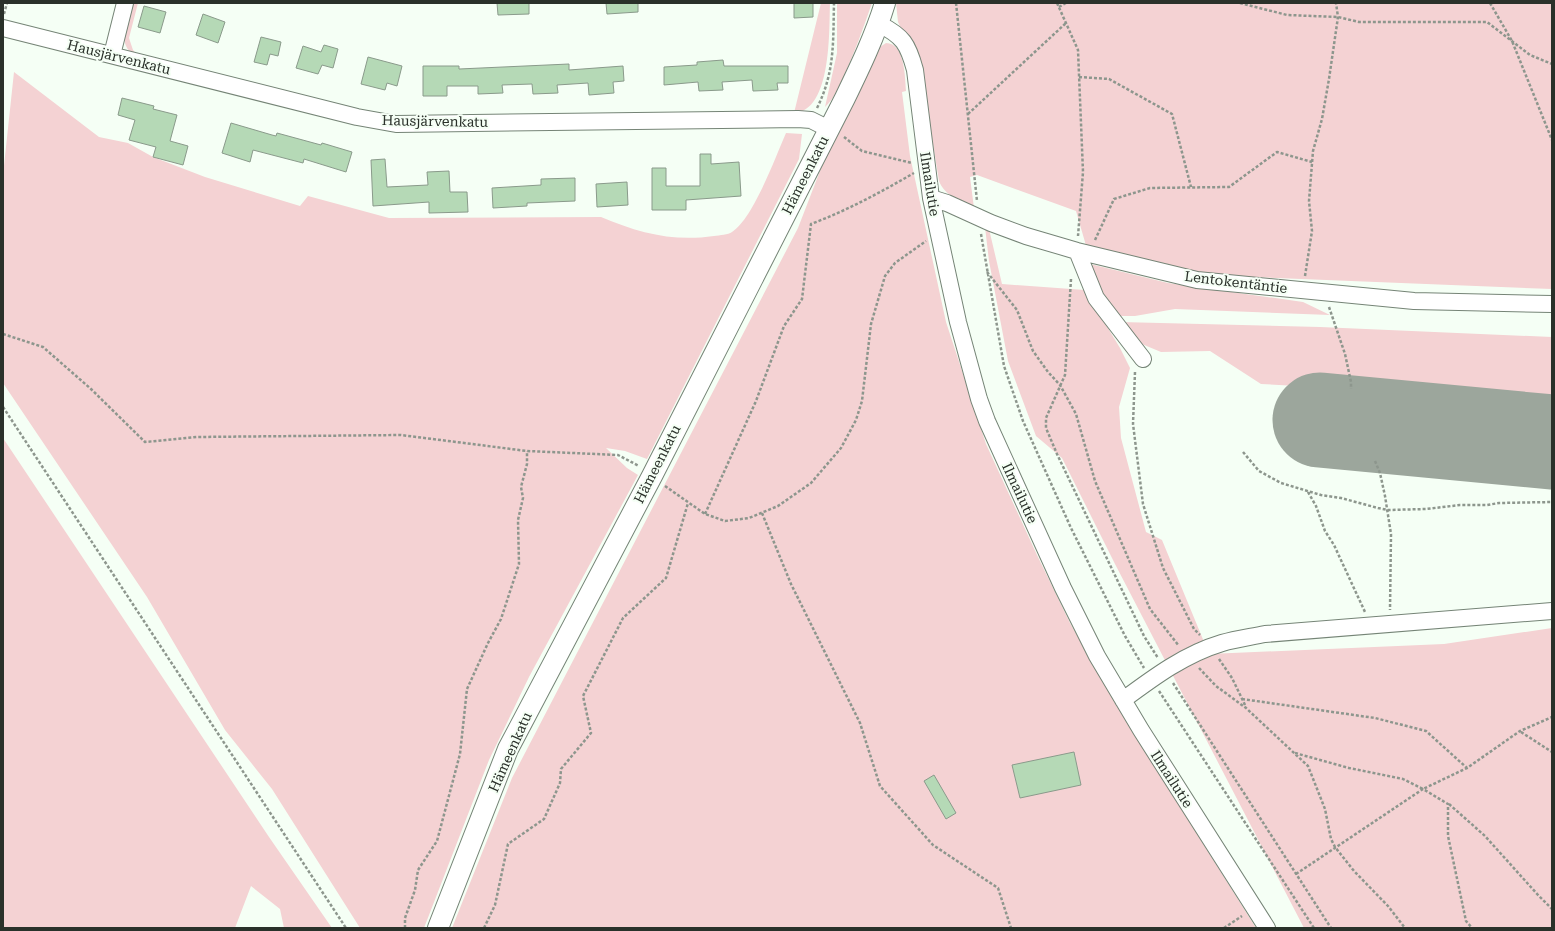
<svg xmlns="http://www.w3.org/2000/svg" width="1555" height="931" font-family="'Roboto Serif',serif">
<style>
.green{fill:#f4d2d3}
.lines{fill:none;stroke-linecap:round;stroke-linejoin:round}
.runway{stroke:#9ca69c;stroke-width:95}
.building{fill:#b5d9b6;stroke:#8a9a8b}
.minor-casing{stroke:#758476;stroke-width:18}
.major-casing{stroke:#758476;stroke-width:22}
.path{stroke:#8d968d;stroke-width:2.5;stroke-dasharray:3 2;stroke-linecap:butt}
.minor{stroke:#fff;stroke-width:16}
.major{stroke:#fff;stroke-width:20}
.labels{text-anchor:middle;stroke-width:4;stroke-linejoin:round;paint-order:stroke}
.street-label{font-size:14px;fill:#2a312a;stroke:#f5fff5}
</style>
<rect width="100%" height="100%" fill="#f5fff5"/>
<path class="green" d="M133 3H138L129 38 133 50 138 56C114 48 128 21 133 3Z
M821 3H830C829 30 832 111 794 113Z
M837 3H872C863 29 854 54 843 78 838 88 834 99 825 107L837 53Z
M896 3H1552V289L1200 275 1087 249 1076 211 977 175 970 177 974 208C960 201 945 196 939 181L921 70 898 22Z
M886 43C905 43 905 77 906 91L902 92 910 156 946 322 986 444 1037 555 1070 623 1125 719 1256 928H452L512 778 798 228 830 145 880 47Z
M14 72 99 137 128 143 153 157 205 177 300 206 308 196 389 218 601 217C639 233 673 242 714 236 720 235 728 235 732 232 753 219 775 158 786 133L802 134 799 159 647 459 625 451 606 448 627 468 638 475 529 677 489 760 424 928H360L272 789 225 730 147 597 3 383V175Z
M985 227 989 229 1002 284 1085 290 1120 348 1130 368 1119 407 1121 438 1146 532 1162 540 1209 654 1444 644 1552 628V928H1304L1115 564 1062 458 1036 436 1008 361 989 261Z
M1086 263 1168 283 1303 302 1330 315 1175 309 1135 316H1119L1106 305Z
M1120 322 1320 327 1552 337V409L1351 389 1261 384 1210 351 1161 352 1137 342Z
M3 438 269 837 332 928H284L280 909 251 886 235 928H3Z"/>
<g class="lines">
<path class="runway" d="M1320 420 1552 442"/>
</g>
<path class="building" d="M497 3H529V14L498 15Z
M606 3H638V12L607 14Z
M794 3H813V17L794 18Z
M144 6 166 12 160 33 138 27Z
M203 14 225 22 218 43 196 35Z
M261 37 281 42 278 56 270 54 267 65 254 62Z
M324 45 338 49 333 68 322 65 318 74 296 68 303 46 321 52Z
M368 57 402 66 397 86 387 83 385 90 361 84Z
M723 60 724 66H788V83H777L778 90 753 91 752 80 722 82 723 90 699 91 698 82 664 85V67L697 65V62Z
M569 64V70L623 66 624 81 613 82 614 93 589 95 588 83 557 85 558 93 533 94 532 84 502 85 503 93 478 94V86H447V96H423V66H459V69Z
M122 98 154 106 153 109 177 115 170 141 188 146 183 165 153 157 156 147 129 140 135 120 118 115Z
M231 123 272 135 276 136 277 133 321 145 322 143 352 152 346 172 304 159 303 163 253 150 250 162 222 153Z
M700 154H711V164L739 162 741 196 686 200V210H652V168H666V186H700Z
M385 159 387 187 428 185 427 172 449 171 450 192H467L468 212 429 213V202L373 206 371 160Z
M575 178V201L527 203V206L493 208 492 188 541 185V179Z
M627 182 628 205 597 207 596 184Z
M1074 752 1081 785 1020 798 1012 765Z
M934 775 956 813 946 819 924 781Z"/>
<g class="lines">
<g class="minor-casing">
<path id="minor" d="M879 24C903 36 908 44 915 70L931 198 958 322 979 399 987 421 1063 588 1097 656 1141 730 1267 928
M3 28 357 117 396 124 798 119 811 120 829 129
M112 55 125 3
M931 198 947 203 991 223 1026 236 1077 251 1197 280 1414 301 1552 304
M1077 251 1096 298 1143 359
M1123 700C1154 677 1185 654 1222 643 1236 639 1251 637 1265 634L1552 611"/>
</g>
<g class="major-casing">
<path id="major" d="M438 928 508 749 652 476 845 98C860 67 875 36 885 3"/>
</g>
<path class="path" d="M956 3 977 201
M1057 3 1078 50 1083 172 1078 236
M1240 3 1287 15 1338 17 1359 22H1487L1530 55 1552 64
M1490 3 1512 41 1552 140
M1059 7 1066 3
M4 14 7 3
M1079 77 1109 79 1172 114 1191 187
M817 108C835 72 833 42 834 3
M968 114 1066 23
M844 137 862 151 912 163
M981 234 1004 366 1023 421 1071 528 1125 636 1144 668
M1095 240 1114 199 1150 188 1229 187 1277 152 1312 162
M987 272 1017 310 1033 351 1048 372 1060 385 1076 414 1095 481 1150 609 1179 646
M1305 276 1312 231 1309 201 1313 151 1322 119 1329 79 1338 17 1336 3
M1071 279 1065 375 1046 418V428L1057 454 1144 636 1158 658
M1329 307 1345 354 1351 382V389
M3 334 43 347 91 389 145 442 197 437 401 435 527 451 618 455 639 466
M1135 372 1133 424 1143 504 1163 568 1194 629 1200 635
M3 407 346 928
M1243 452 1259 471 1281 483 1321 495 1341 498 1378 508 1388 510 1426 509 1460 505H1487L1499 503 1552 502
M1375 461 1380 473 1385 496 1391 534 1390 610
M665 486 705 514 725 521 749 518 778 506 811 483 841 448 856 420 862 401 871 324 885 276 895 263 926 241
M1308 492 1316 506 1325 531 1334 545 1365 612
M762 513 791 584 860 723 880 786 933 845 998 888 1011 928
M705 514 756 401 784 326 802 299 811 224C848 210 881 192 914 173
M1219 659 1232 678 1246 707
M1199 668 1216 686 1246 708 1308 766 1325 809 1331 839 1335 847 1354 871 1388 906 1405 928
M1173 683 1331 928
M1159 691 1314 928
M1242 699 1375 718 1426 731 1467 768
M1521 732 1552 752
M1295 753 1349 768 1403 779 1423 789 1467 768 1520 731 1552 717
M1449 804 1485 836 1538 895 1552 909
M1296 874 1423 789 1448 804V836L1466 921 1472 928
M405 928V918L415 890 418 870 437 841 460 754 467 689 488 643 501 619 519 564 518 520 523 498 521 487 527 464V451
M484 928 495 905 508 844 544 819 560 783 561 769 591 733 583 696 623 618 666 578 688 503
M1224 928 1242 916"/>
<use href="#minor" class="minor"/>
<use href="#major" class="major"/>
</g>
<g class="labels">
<g class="street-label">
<text transform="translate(119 57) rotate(14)" y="5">Hausjärvenkatu</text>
<text transform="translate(435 121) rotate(1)" y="5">Hausjärvenkatu</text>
<text transform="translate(805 175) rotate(-63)" y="5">Hämeenkatu</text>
<text transform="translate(930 184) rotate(81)" y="5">Ilmailutie</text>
<text transform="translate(1236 282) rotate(7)" y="5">Lentokentäntie</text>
<text transform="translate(657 464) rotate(-63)" y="5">Hämeenkatu</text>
<text transform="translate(1020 493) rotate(65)" y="5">Ilmailutie</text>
<text transform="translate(510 752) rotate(-66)" y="5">Hämeenkatu</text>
<text transform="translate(1172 779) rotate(57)" y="5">Ilmailutie</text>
</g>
</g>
<rect width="1555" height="931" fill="none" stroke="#2a312a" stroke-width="8"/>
</svg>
